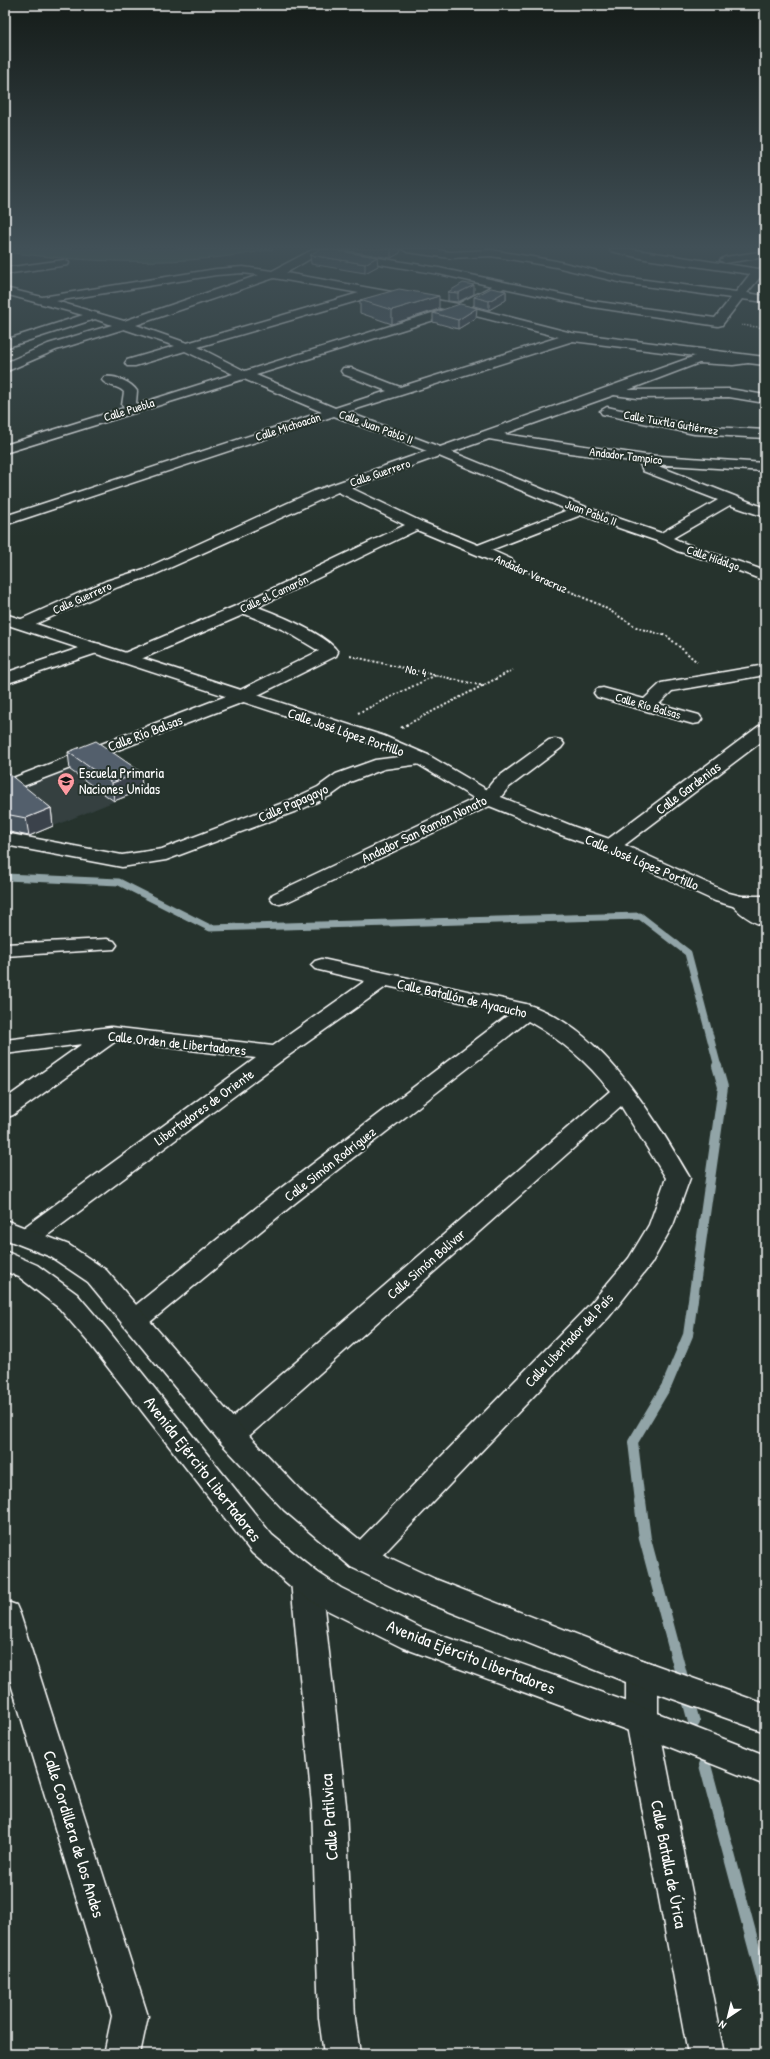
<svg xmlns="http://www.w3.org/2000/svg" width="770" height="2059" font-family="'Patrick Hand',sans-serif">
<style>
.built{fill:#344040}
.green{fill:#4d6f5a;stroke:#a6b7ac}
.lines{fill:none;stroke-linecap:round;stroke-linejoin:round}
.stream-far2{stroke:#91a4a7;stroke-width:7}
.stream-far1{stroke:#91a4a7;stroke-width:10}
.stream{stroke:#91a4a7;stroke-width:12}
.street-casing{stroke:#fff;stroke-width:3}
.secondary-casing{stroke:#fff;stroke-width:3}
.path-far2{stroke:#fff;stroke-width:1.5;stroke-dasharray:1.5 1.5;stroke-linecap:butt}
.path-far1{stroke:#fff;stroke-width:2;stroke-dasharray:2 2;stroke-linecap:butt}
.path{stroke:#fff;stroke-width:2.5;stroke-dasharray:2.5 2.5;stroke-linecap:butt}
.street{fill:#26332d;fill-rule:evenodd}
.secondary{fill:#26332d;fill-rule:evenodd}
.wall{fill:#47525d;stroke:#fff}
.shaded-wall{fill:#3a424c;stroke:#fff}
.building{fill:#535f6c;stroke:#fff}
.labels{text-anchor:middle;stroke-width:4;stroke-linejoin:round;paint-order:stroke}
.far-street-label{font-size:12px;fill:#fff;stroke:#26332d}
.street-label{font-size:14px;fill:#fff;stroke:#26332d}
.poi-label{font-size:14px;fill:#fff;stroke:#26332d;text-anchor:start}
.near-street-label{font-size:17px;fill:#fff;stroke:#26332d}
</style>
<rect width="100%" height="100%" fill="#26332d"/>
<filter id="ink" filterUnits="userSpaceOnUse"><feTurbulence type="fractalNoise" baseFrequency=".025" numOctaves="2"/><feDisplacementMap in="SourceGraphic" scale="8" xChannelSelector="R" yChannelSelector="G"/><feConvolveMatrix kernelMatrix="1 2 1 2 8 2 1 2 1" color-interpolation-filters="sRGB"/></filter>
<g filter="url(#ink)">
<path class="built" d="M94 756 142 790 17 841 5 831V791Z"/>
<path class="green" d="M5 249H273C185 267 93 263 5 252Z"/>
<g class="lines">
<path class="stream-far2" d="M5 877 119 882 210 928 640 916 688 953 718 1067"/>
<path class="stream-far1" d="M640 1502 633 1442 667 1385 688 1335 723 1087 717 1066"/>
<path class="stream" d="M640 1501 645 1539 684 1685
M687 1696 694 1722
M705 1765 765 1988"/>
<g class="street-casing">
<path id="street" d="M314 249H327L286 273 458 304 492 286 439 274 344 258 343 256 344 254 348 253 439 268 592 301 715 318 731 298 623 283 556 267 491 256 450 258 407 252 402 249H431L450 252 491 250 556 261 623 277 736 292 750 274 645 259 611 251 610 249H630L765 270V276H761L747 293 765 296V302L742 299 722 325 718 326 592 307 504 288 470 307 572 333 765 357V365L748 363 733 365 699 363 628 390 729 389 765 395V403L729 397 637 398 614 395 504 434 645 455 765 463V471L653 464 765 508V517L730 505 673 538C702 552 735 559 765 571V581L721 564 677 551 657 541 581 515 491 550 511 559 514 562 511 565 506 567 417 530 258 607C279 615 326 634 338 652L336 656 246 701 5 793V781L234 693 319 651 284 630 245 614 134 662 128 663 122 662 120 658 122 654 238 605 405 525 338 492 154 575 118 587 29 627H17L15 624 17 621 106 581 144 569 314 491 427 451 334 416 5 525V516L322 412 244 379 5 453V445L124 408 122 405 124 392C118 385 107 387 102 380L104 377C115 375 131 382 137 391L136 403 138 404 233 374 185 351 135 366H127L125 363 127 360 175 346 124 329 56 350 5 372V363L48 344 112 325 95 319 5 348V340L83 315 5 294V288L42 297 216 269 243 267 272 271ZM243 273 259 275 124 321 56 301 216 275ZM274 278 359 293 187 343 136 325ZM374 296 445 309 245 371 198 347ZM460 312 559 337 400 387 351 368H343L341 371 343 374 387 391 335 408 256 375ZM573 341 695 356 440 447 347 412ZM489 439 570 453 639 462 643 471 718 500 661 533 586 507 452 452ZM439 456 568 510 478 545 422 522 351 488Z
M765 251V257L725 263 720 260 725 257Z
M64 260 68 261 69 263 68 265 5 274V268Z
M607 407 694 426 765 430V438L694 434 602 414 600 411Z
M94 643 100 644 102 648 100 652 5 684V673Z
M765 665V675L672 691 659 704 699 715 702 719 699 723 693 724 597 697 594 693 597 689 603 688 644 699 661 683Z
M765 725V739L618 850 611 852 604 850 601 846 604 842 759 726Z
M555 739 561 740 564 744 561 748 508 788 496 803 287 902 280 904 273 902 270 898 273 894 482 795 494 780 549 740Z
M422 754 428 755 431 759 428 763 384 769 350 782 332 795 302 809 166 860 122 867 5 845V833L122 855 162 849 288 801 318 787 336 774 375 760Z
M740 896 747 898 765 911V926C753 923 737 912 730 902L733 898Z
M107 939 114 941 117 945 114 949 5 956V944Z
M322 959 526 1004C600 1026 653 1115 690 1178L673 1225 651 1264 609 1317 371 1567 361 1570 351 1567 346 1558 351 1549 591 1303 629 1258 649 1225 666 1178 621 1106 241 1443 231 1446 221 1443 217 1435 221 1427 610 1091C588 1062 560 1039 528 1021L295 1203 144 1327 135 1330 126 1327 122 1320 126 1313 277 1191 511 1013 387 986 285 1058 37 1243 28 1246 19 1243 16 1237 19 1231 256 1058 116 1041 13 1115 5 1118V1099L82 1044 5 1054V1040L111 1027 273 1046 365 981 315 969 311 965 315 961Z
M306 1568 317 1572 321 1581 346 1805 355 2018 360 2054H324L319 2018 312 1805 291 1581 295 1572Z
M5 1601 16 1605 20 1614 148 2016 140 2054H104L112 2016 5 1664Z
M642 1660 653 1664 658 1674V1721L724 2054H688L626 1721V1674L631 1664Z"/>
</g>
<g class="secondary-casing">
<path id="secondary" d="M5 614 384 736 428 755 496 795 575 827 618 842 729 893 741 896H765V908H740L715 901 604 850 561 835 482 803 416 763 372 744 5 624Z
M5 1220 69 1245 106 1270 241 1427 304 1494 371 1549 435 1579 650 1663 765 1704V1732L631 1684 413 1597 351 1567 284 1510 221 1443 88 1282 51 1257 5 1239Z
M5 1251 37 1265 77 1294 107 1329 272 1535 317 1572 341 1588 423 1629 642 1707 765 1755V1785L632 1732 401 1647 319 1606 295 1590 252 1553 89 1343 59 1308 19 1277 5 1271Z"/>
</g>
<path class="path-far2" d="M741 325 765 328"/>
<path class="path-far1" d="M525 571 602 606 638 628 667 636 697 662
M350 656 484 686
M358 713 436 675
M406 725 513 670"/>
<path class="path" d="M401 728 408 724"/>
<use href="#street" class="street"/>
<use href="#secondary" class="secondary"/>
</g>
<path class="wall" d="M337 249H401L400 253 391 258Z
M310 255 378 266 365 273 311 264Z
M506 291V300L489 310 474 306V297Z
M448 292 474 294 458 302 448 301Z
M360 300 439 309 392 324 360 313Z
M433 313 476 318 458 329 433 322Z
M68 752 141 772 142 790 114 801 70 770Z
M5 776 51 808 53 826 29 836 5 831Z"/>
<path class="shaded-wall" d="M392 249H401L400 253 391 258V250Z
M377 257 378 266 365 273V264Z
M474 285V294L458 302V293Z
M506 291V300L489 310V301Z
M439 296V309L392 324V310Z
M477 308 476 318 458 329V320Z
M141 772 142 790 114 801 112 783Z
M51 808 53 826 29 836 26 818Z"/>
<path class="building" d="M319 249H326L377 257 365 264 310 255Z
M463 283 474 285 458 293 448 292Z
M491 288 506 291 489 301 474 297Z
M399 289 439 296 392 310 360 300Z
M460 304 477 308 458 320 433 313Z
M96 741 141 772 112 783 68 752Z
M9 774 51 808 26 818 5 814V776Z"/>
</g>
<linearGradient id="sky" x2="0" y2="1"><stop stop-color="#151c19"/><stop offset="0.46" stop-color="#415057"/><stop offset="1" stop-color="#415057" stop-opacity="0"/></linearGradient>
<rect width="770" height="537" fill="url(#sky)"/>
<defs>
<g id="school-pin" transform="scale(0.9)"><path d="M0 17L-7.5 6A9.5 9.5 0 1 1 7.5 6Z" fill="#ff9aa2" stroke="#26332d"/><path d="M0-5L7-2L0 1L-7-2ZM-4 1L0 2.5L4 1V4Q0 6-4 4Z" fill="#111"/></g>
</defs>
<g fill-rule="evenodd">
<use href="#school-pin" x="66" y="781"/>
</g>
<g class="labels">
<g class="far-street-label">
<text transform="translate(129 410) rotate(-17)" y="4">Calle Puebla</text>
<text transform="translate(671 423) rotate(10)" y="4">Calle Tuxtla Gutiérrez</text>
<text transform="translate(288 427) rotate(-18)" y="4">Calle Michoacán</text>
<text transform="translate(376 427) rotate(20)" y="4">Calle Juan Pablo II</text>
<text transform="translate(626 456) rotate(7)" y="4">Andador Tampico</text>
<text transform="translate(380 473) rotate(-19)" y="4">Calle Guerrero</text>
<text transform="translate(591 513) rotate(20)" y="4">Juan Pablo II</text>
<text transform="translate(713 558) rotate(19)" y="4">Calle Hidalgo</text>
<text transform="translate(531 574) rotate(24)" y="4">Andador Veracruz</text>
<text transform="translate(274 594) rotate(-25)" y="4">Calle el Camarón</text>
<text transform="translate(82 598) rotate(-24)" y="4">Calle Guerrero</text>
<text transform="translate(416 671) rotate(13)" y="4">No. 4</text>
<text transform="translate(648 706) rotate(16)" y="4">Calle Río Balsas</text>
</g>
<g class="street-label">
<text transform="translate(346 732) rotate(19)" y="5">Calle José López Portillo</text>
<text transform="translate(145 733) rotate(-21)" y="5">Calle Río Balsas</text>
<text transform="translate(688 788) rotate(-37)" y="5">Calle Gardenias</text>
<text transform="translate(293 803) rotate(-24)" y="5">Calle Papagayo</text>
<text transform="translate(424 829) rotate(-26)" y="5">Andador San Ramón Nonato</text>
<text transform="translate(642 862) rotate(23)" y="5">Calle José López Portillo</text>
<text transform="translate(462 998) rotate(13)" y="5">Calle Batallón de Ayacucho</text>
<text transform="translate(177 1043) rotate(6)" y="5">Calle Orden de Libertadores</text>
<text transform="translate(204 1107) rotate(-36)" y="5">Libertadores de Oriente</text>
<text transform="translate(330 1164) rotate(-38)" y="5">Calle Simón Rodríguez</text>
<text transform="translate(426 1264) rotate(-41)" y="5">Calle Simón Bolívar</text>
<text transform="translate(569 1340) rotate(-47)" y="5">Calle Libertador del País</text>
</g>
<g class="poi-label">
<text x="79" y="778">Escuela Primaria<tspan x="79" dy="16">Naciones Unidas</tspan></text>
</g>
<g class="near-street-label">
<text transform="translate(203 1469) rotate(52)" y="6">Avenida Ejército Libertadores</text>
<text transform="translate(471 1657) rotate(21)" y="6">Avenida Ejército Libertadores</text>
<text transform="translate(329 1817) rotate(-94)" y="6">Calle Patilvica</text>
<text transform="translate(74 1834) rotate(73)" y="6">Calle Cordillera de los Andes</text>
<text transform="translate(669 1864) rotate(79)" y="6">Calle Batalla de Úrica</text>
</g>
</g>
<rect width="770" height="2059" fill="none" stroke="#26332d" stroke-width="20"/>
<rect x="10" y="10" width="750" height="2039" fill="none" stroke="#fff" stroke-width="1.5" filter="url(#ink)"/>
<g transform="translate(728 2017) rotate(215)" stroke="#26332d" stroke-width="3" paint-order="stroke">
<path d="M0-3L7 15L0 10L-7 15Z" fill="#ffffff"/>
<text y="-6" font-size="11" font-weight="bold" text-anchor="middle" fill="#ffffff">N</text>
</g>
</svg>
